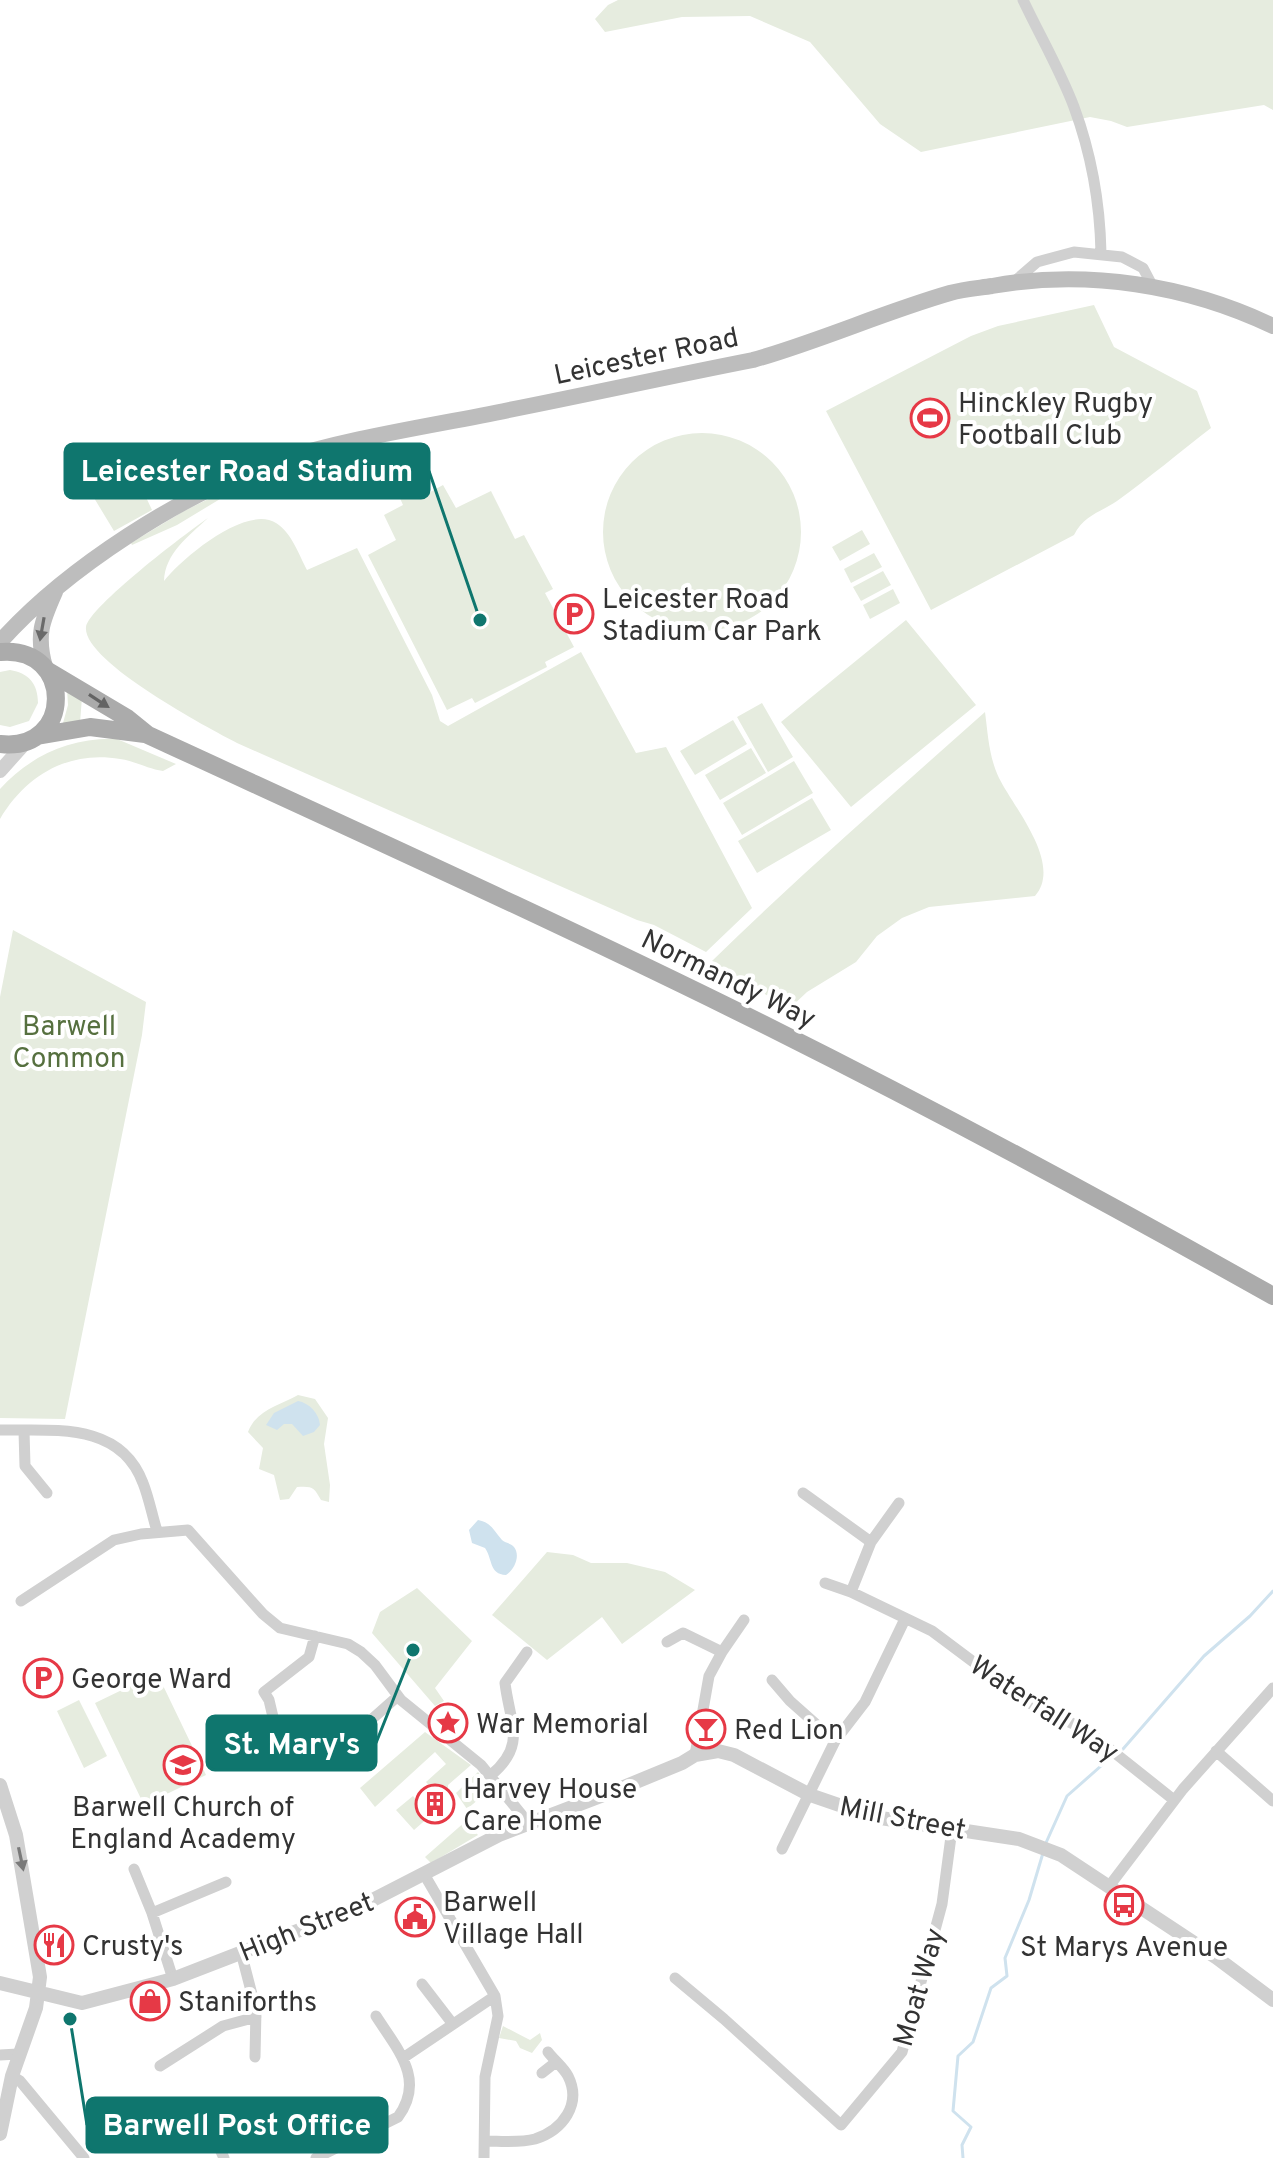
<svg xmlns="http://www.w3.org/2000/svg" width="1273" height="2158" font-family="Overpass,sans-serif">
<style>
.green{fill:#e6ecdf}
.water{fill:#cfe2ee}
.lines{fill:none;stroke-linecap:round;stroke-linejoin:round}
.stream{stroke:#cfe2ee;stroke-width:3}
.minor{stroke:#d0d0d0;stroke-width:11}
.tertiary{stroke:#d0d0d0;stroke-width:14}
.secondary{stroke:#bdbdbd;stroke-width:16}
.primary{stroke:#ababab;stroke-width:18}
.oneway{fill:#6a6a6a}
.oneway2{fill:#636363}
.oneway3{fill:#7a7a7a}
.labels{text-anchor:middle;stroke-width:8;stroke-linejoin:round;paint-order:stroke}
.street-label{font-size:28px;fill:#333;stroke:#fff}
.poi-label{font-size:28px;fill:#333;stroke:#fff;text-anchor:start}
.park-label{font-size:28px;fill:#56703f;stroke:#fff}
.leader{fill:none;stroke:#0f766e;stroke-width:3}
.callout-dot{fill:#0f766e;stroke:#fff;stroke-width:3}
.callout{fill:#0f766e;stroke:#0f766e;stroke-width:3}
.callout-label{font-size:30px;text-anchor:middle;font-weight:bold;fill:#fff}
</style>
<rect width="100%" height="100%" fill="#fff"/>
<path class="green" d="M618 0H1273V110L1264 105 1127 127 1111 121 1090 117 921 152 880 124 810 42 750 16 682 17 605 32 595 19 608 5Z
M1094 305 1114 347 1197 391 1211 428C1180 452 1149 478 1117 501 1101 512 1084 515 1074 535L931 610 826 411 971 336 998 326Z
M603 532a99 99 0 1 1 198 0a99 99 0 1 1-198 0Z
M129 461 152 510 114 531 85 483Z
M443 485 456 508 491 491 515 539 524 535 553 589 545 593 574 647 545 662 547 667 475 703 472 698 447 710 368 555 396 540 384 515 403 505 399 496 417 486 423 496Z
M235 486 240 487 177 525 132 545 131 543 184 511Z
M208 518C189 536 165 553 164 581 181 559 246 504 276 523 292 533 299 555 307 570L357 548 432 695 440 721 448 726 581 652 636 753 666 747 752 908 706 952 654 925 637 920 237 743C208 728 82 661 86 627 89 607 186 533 208 518Z
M862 530 870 544 840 561 832 547Z
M874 553 882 567 851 583 844 569Z
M883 571 891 585 861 601 853 587Z
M893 589 900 603 870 619 863 605Z
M906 620 976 705 851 807 781 722Z
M10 670C29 673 38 684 38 703L29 721 10 727 0 725V672Z
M67 689 82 697 80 723H63L68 705Z
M762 703 793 757 768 772 737 717Z
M985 712C988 735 989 757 999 778 1014 808 1063 864 1035 896L929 907 902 918 877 936 856 962 807 992 789 1009 712 961C800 875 893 794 985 712Z
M733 720 747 744 695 775 680 751Z
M117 739 176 764 163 771C148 769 135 761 120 759 69 750 26 775 0 819V789C31 755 72 737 117 739Z
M751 748 766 773 720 800 705 775Z
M794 761 813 793 742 835 723 803Z
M812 798 831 830 757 873 738 841Z
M13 930 146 1002 142 1035 65 1419 0 1418V997Z
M298 1395 315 1399 328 1418 324 1444 330 1485 329 1502 321 1500C314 1487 312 1486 297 1487L289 1499 280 1500 274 1475 259 1469 263 1448 248 1432C256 1410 280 1405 298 1395Z
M547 1552 573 1555 591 1563H627L665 1572 695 1590 622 1644 602 1617 547 1660 492 1615Z
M417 1588 472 1641 435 1688 444 1701 435 1706 372 1633 380 1612Z
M157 1673 206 1775 144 1805 95 1703Z
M79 1700 107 1756 84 1768 57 1711Z
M425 1732 471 1765 448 1785V1797L441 1800 426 1782 446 1764 435 1752 375 1807 360 1788Z
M478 1772 491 1789 467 1809 456 1793Z
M413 1796 430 1816 414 1830 396 1810Z
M466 1821 478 1835 431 1863 425 1857Z
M503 2026 530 2040 540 2033 542 2040 532 2053 520 2048 516 2041 499 2038Z"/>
<path class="water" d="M298 1401C309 1403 319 1413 320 1425L314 1432 303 1436 292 1424H284L277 1430 266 1425 274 1413Z
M478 1520C491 1522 494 1531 502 1540 505 1543 511 1543 514 1547 521 1556 514 1570 506 1575 489 1574 493 1560 485 1548L472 1543 469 1530Z"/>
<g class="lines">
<path class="stream" d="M1123 1749 1204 1656 1250 1616 1273 1591
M1045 1845 1067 1796 1110 1758
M963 2158 962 2145 971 2127 953 2111 958 2056 973 2042 991 1988 1007 1976 1005 1958 1029 1900 1043 1853"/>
<path class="minor" d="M1023 0C1040 36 1060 70 1074 107 1091 153 1100 204 1101 253
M1015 281 1037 262 1074 252 1122 257 1143 268 1153 287
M0 1430C53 1431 120 1421 143 1483 149 1498 152 1515 157 1531
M24 1431 25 1466 47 1493
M803 1493 871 1542
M825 1583 851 1592 932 1631 1027 1702 1086 1730 1174 1800
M851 1592 871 1542 899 1503
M21 1601 114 1540 141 1534 188 1530 263 1614 280 1628 348 1644 361 1652 375 1665 401 1700 481 1765 530 1825
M667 1642 683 1633 722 1652
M772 1680 790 1701 835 1741
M273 1717 269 1700 264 1692 309 1657 315 1636
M363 1727 398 1696
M1216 1751 1273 1801
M695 1755 709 1676 722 1652 744 1620
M491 1775C527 1745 510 1724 505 1683L527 1652
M782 1849 835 1741 865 1702 905 1619
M134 1869 152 1913 173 1979
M424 1874 495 1996 498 2016 485 2077 484 2158
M1110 1885 1183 1789 1273 1688
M152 1913 226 1882
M241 1952 256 2010 255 2057
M675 1978 724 2019 841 2125 902 2052 942 1904 952 1829
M422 1984 452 2023
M0 2055 18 2054
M403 2058 495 1996
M160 2066 223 2026 256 2017
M542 2073 556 2062
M12 2076 20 2081 84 2158
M213 2134 224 2158
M485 2141C500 2141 520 2143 535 2139 563 2130 582 2104 568 2076 564 2068 554 2060 548 2052
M218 2145 229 2138
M316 2158 398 2117C426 2079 397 2049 376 2016"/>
<path class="tertiary" d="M0 771 26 742
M0 1785 16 1835 40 1977 36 2008 12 2076 0 2134
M0 1983 82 2003 173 1979 359 1907 499 1835 614 1791 682 1763 695 1755 718 1751 734 1755 810 1795 874 1817 1019 1839 1061 1855 1217 1958 1273 2000"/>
<path class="secondary" d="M0 642C65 569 184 492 277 461 352 437 432 426 509 410 590 394 671 376 753 360 820 341 884 312 950 293 964 289 979 288 992 286 1087 269 1187 285 1273 326
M45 667C36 635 42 621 55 592"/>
<path class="primary" d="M0 652C75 645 74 753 0 744
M48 671 127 718 148 735C356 831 566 926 771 1028 941 1113 1108 1203 1273 1296
M37 736 90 727 145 734"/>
</g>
<defs><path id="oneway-solid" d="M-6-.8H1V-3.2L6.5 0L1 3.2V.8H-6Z" transform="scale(2)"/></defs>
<use class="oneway" href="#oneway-solid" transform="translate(42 629) rotate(100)"/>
<use class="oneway2" href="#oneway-solid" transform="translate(99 701) rotate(33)"/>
<use class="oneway3" href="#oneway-solid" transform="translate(21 1859) rotate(78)"/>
<defs>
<g id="stadium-ring" transform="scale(2)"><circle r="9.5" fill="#fff" stroke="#e63946" stroke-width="1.5"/><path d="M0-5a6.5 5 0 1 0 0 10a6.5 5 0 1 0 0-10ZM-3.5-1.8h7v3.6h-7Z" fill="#e63946"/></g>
<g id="parking-ring" transform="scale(2)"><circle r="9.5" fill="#fff" stroke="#e63946" stroke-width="1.5"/><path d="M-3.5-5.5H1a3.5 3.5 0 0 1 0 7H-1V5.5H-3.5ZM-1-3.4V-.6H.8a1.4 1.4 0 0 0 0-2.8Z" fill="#e63946"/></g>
<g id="sight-ring" transform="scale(2)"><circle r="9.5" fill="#fff" stroke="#e63946" stroke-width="1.5"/><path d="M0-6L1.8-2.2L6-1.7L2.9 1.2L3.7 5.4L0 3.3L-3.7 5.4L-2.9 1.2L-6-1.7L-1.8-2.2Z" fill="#e63946"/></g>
<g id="bar-ring" transform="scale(2)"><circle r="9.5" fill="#fff" stroke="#e63946" stroke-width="1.5"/><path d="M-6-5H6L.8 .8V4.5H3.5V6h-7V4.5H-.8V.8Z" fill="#e63946"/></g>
<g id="school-ring" transform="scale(2)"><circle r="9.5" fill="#fff" stroke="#e63946" stroke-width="1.5"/><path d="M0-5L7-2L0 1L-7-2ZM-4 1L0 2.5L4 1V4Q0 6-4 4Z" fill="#e63946"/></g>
<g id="building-ring" transform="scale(2)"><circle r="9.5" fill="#fff" stroke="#e63946" stroke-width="1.5"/><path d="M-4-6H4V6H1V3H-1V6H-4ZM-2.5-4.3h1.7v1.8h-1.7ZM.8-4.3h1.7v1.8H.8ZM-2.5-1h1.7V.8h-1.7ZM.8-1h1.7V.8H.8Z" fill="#e63946"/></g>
<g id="bus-ring" transform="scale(2)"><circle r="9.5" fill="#fff" stroke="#e63946" stroke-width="1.5"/><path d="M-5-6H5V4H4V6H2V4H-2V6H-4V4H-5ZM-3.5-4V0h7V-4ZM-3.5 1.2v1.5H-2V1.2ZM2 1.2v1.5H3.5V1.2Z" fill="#e63946"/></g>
<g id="civic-ring" transform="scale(2)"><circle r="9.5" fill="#fff" stroke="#e63946" stroke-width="1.5"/><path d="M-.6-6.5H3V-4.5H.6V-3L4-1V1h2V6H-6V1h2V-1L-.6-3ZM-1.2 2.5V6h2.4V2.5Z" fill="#e63946"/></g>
<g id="restaurant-ring" transform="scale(2)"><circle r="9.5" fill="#fff" stroke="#e63946" stroke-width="1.5"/><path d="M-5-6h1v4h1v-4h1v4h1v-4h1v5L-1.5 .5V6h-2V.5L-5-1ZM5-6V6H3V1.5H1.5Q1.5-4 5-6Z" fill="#e63946"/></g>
<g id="shop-ring" transform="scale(2)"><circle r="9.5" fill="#fff" stroke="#e63946" stroke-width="1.5"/><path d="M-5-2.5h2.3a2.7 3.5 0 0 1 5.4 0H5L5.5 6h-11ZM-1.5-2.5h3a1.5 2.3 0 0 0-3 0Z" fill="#e63946"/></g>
</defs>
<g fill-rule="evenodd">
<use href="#stadium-ring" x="930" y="418"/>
<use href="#parking-ring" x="574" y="614"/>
<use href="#parking-ring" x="43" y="1678"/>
<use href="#sight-ring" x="448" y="1723"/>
<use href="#bar-ring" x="706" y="1729"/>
<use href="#school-ring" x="183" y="1765"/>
<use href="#building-ring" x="435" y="1804"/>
<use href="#bus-ring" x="1124" y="1905"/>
<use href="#civic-ring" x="415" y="1917"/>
<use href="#restaurant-ring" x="54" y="1945"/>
<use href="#shop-ring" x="150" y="2001"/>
</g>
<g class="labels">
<g class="street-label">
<text transform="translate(646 355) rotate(-12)" y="10">Leicester Road</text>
<text transform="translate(729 978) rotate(26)" y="10">Normandy Way</text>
<text transform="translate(1045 1708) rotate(33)" y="10">Waterfall Way</text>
<text transform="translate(903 1817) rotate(11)" y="10">Mill Street</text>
<text transform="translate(306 1926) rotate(-22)" y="10">High Street</text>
<text transform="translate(918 1987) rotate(-74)" y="10">Moat Way</text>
</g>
<g class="poi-label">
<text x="958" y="412">Hinckley Rugby<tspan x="958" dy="32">Football Club</tspan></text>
<text x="602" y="608">Leicester Road<tspan x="602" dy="32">Stadium Car Park</tspan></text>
<text x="71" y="1688">George Ward</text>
<text x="476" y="1733">War Memorial</text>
<text x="734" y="1739">Red Lion</text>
<text x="463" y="1798">Harvey House<tspan x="463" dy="32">Care Home</tspan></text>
<text x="183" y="1816" text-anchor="middle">Barwell Church of<tspan x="183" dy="32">England Academy</tspan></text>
<text x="443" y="1911">Barwell<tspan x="443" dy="32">Village Hall</tspan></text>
<text x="82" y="1955">Crusty's</text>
<text x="1124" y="1956" text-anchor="middle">St Marys Avenue</text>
<text x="178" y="2011">Staniforths</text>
</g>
<g class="park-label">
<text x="69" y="1035">Barwell<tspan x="69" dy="32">Common</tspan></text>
</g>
</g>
<path class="leader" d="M480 620L429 471M413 1650L376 1743M70 2019L87 2125"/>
<g class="callout-dot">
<circle cx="480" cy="620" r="8"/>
<circle cx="413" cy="1650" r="8"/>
<circle cx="70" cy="2019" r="8"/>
</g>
<g class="callout">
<rect x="65" y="444" width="364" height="54" rx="8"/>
<rect x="207" y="1716" width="169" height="54" rx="8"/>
<rect x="87" y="2098" width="300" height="54" rx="8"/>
</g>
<g class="callout-label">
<text x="247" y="481">Leicester Road Stadium</text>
<text x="292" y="1754">St. Mary's</text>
<text x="237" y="2135">Barwell Post Office</text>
</g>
</svg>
